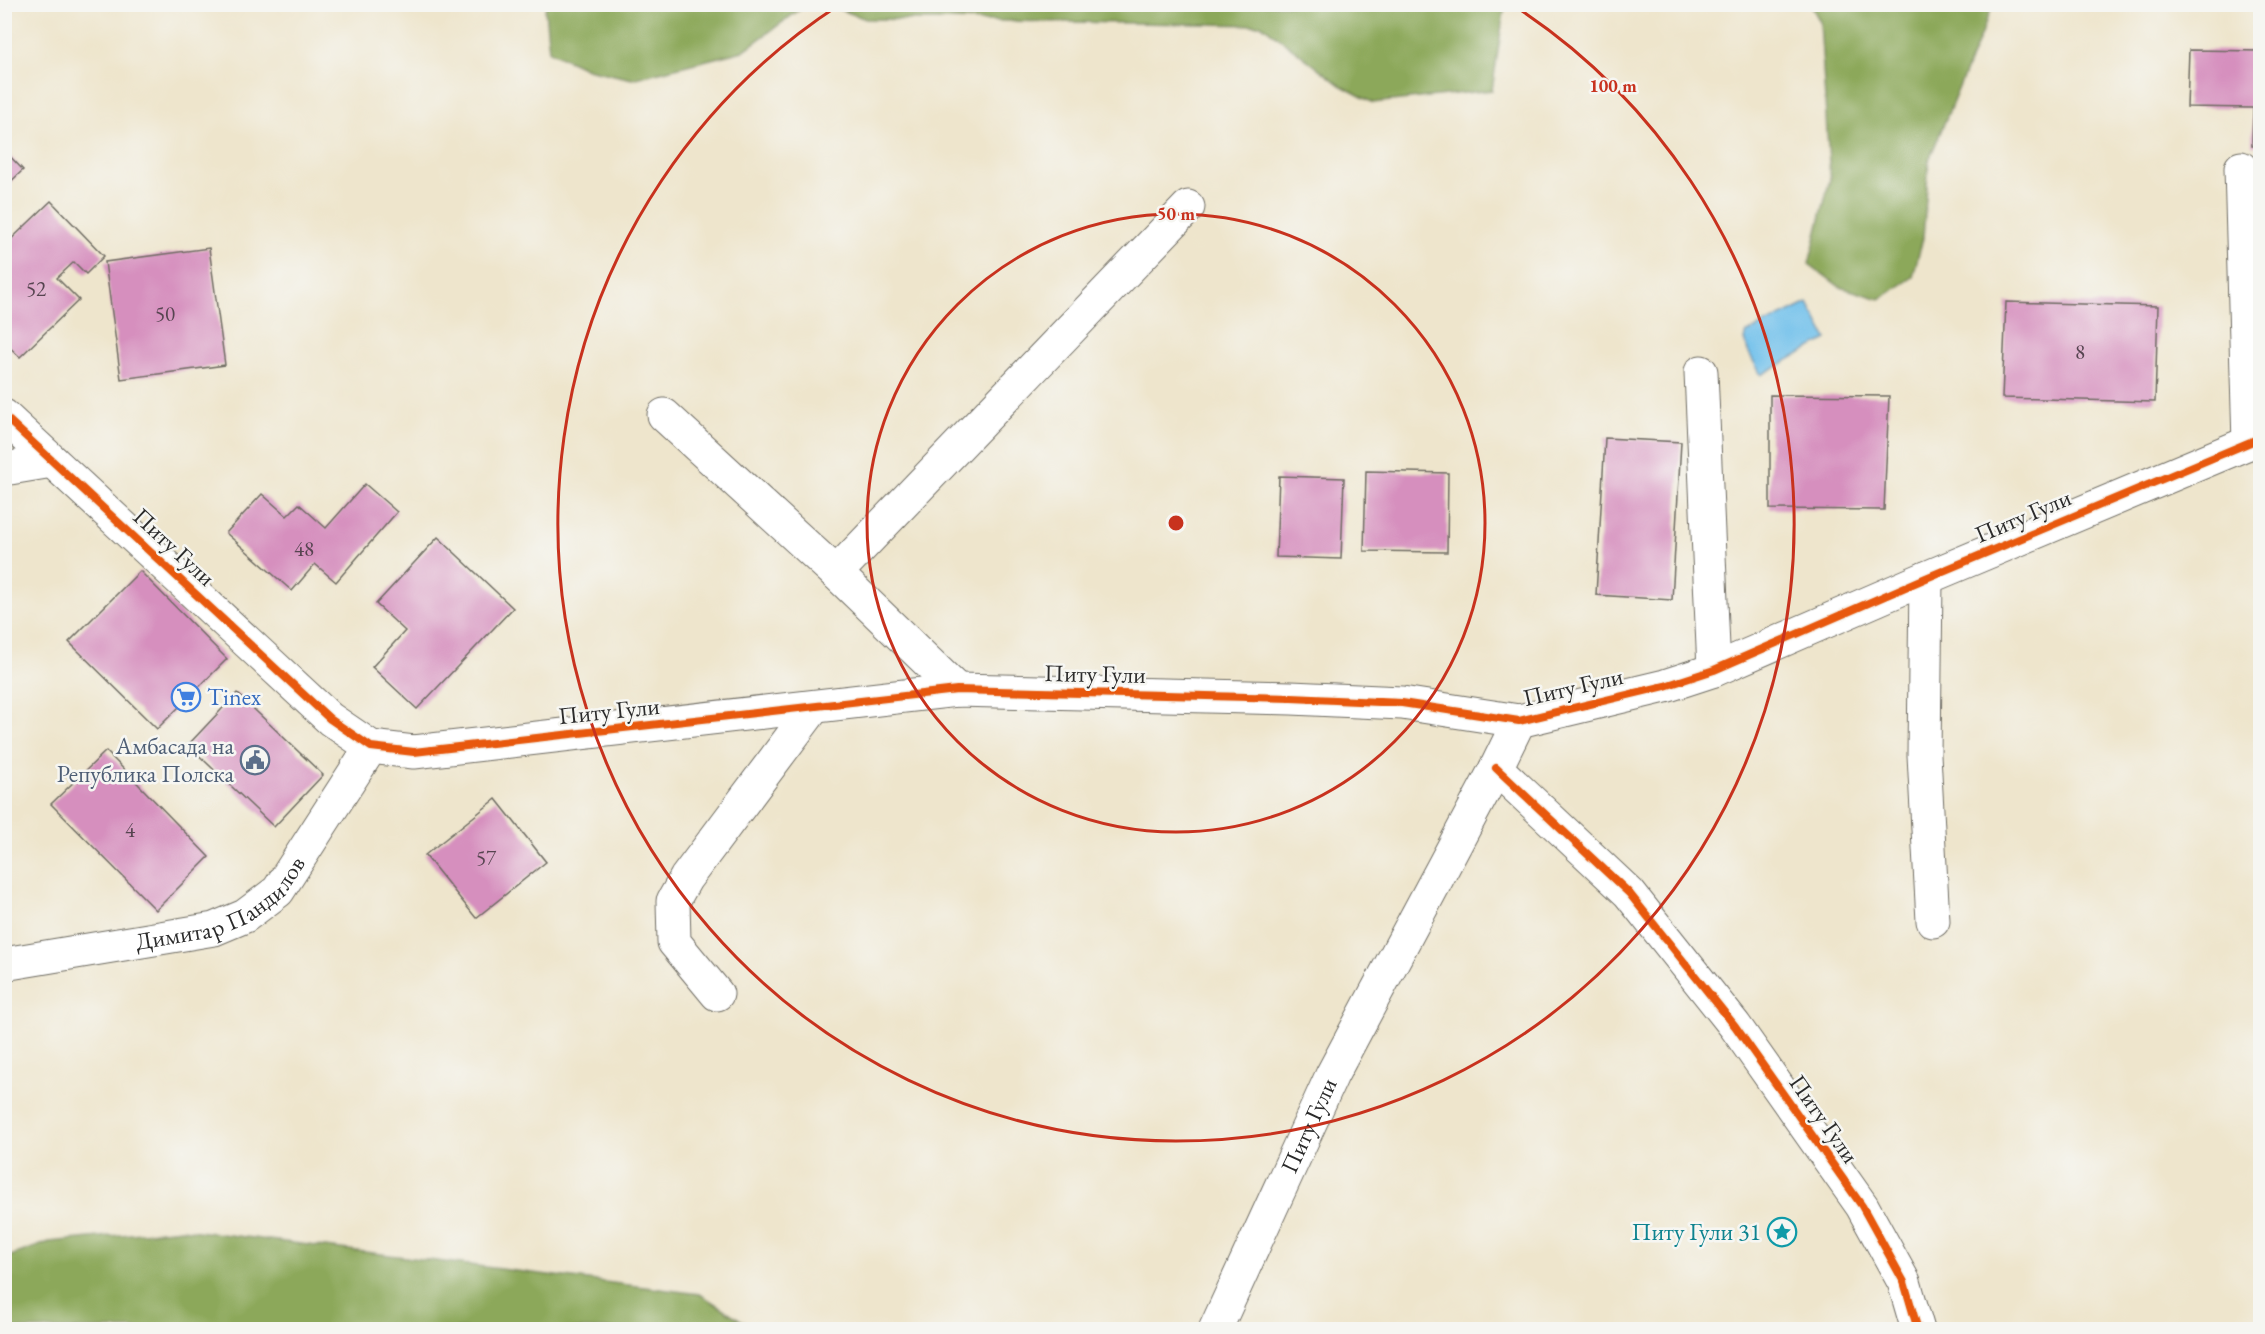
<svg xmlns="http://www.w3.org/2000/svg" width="2265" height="1334" font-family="'EB Garamond',serif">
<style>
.forest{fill:#8ca85a;stroke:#5c6a42;stroke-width:1.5}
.water{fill:#70c0eb;stroke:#4e768b;stroke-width:1.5}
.building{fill:#d68fbe}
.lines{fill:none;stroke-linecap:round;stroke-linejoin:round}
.minor-casing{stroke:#6f6c63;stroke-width:35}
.minor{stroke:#fff;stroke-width:33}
.cycleway-casing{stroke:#f6f6f2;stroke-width:11}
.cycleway{stroke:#e8590c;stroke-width:8}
.ring{fill:none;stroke:#c8321e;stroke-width:3}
.labels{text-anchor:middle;stroke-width:5;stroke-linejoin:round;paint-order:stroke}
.number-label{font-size:21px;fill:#564450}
.street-label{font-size:24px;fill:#2b2b2b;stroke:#f6f6f2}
.shop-label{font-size:24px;fill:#366cbe;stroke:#f6f6f2;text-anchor:start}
.service-label{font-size:24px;fill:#4e5e75;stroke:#f6f6f2;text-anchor:end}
.culture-label{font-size:24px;fill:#0d838f;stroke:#f6f6f2;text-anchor:end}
.centre{fill:#c8321e;stroke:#f6f6f2;stroke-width:3}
.ring-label{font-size:18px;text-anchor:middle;font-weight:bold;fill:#c8321e;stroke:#f6f6f2;stroke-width:5;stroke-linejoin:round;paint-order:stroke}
</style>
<rect width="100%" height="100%" fill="#f6f6f2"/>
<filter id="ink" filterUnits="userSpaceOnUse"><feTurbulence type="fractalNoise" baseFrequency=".0167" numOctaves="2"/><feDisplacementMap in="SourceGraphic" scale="12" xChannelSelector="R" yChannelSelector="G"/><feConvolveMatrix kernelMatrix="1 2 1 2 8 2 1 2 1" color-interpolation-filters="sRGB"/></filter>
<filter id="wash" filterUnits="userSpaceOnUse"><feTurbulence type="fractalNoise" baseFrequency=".008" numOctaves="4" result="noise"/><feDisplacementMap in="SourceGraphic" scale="24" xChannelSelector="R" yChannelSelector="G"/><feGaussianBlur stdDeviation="1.35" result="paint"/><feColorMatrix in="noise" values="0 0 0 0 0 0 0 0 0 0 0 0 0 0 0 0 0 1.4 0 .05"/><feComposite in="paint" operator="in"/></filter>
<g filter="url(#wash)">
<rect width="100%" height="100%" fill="#eee5cc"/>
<path class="forest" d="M547 4H806V5L743 51 632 79 587 69 549 51 545 10Z
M827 5H1505L1492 90 1373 103 1340 85 1262 25 866 19Z
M1811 5H1993L1929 160 1923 238 1913 277 1880 299 1840 287 1809 264 1830 179 1820 22Z
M182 1229 700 1294 755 1329H5V1258L49 1242Z"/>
<path class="water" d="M1808 303 1827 339 1761 375 1748 351 1745 339 1747 333Z"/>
<g id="blocks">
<path class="building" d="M2189 50 2260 51V146H2252L2253 108 2187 107Z
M4 150 23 170 4 188Z
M51 201 104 256 86 274 74 262 57 278 79 300 20 357 4 342V246Z
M209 248 225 365 121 379 105 262Z
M2006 302 2158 306 2155 402 2002 398Z
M1770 395 1889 396 1884 510 1770 509Z
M1605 438 1681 442 1672 600 1596 595Z
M1366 471 1448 473 1447 552 1364 551Z
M1279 476 1344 478 1341 559 1276 557Z
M365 484 397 512 336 582 315 564 292 591 226 533 262 494 287 516 299 504 326 528Z
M438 537 513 608 417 709 372 667 405 631 376 604Z
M140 571 227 659 157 729 69 642Z
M237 693 323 775 274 827 188 745Z
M106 751 209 857 156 910 51 804Z
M496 799 546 862 476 918 425 855Z"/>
</g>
</g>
<g filter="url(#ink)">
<use href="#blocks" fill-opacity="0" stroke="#6f6c63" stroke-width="1.5"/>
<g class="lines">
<g class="minor-casing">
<g id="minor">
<path d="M2241 168 2249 443"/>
<path d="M1701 372 1714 670"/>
<path d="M664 415 836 573 957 690"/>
<path d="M4 416 330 719 371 747 414 752 957 690 1291 698 1402 703 1519 721 1665 686 1714 670 1926 578 2260 438"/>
<path d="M4 469 52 461"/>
<path d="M836 573 1188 207"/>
<path d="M1926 578 1924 755 1933 921"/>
<path d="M1496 768 1629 893 1735 1026 1862 1206 1904 1282 1918 1330"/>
<path id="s1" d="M4 964 214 929 245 916 278 891 371 747"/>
<path d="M717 994 674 942 673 901 686 878 814 707"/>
<path id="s2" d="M1215 1330 1332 1075 1496 768 1519 721"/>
</g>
</g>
<use href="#minor" class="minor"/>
<g class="cycleway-casing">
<path id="cycleway" d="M4 416 330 719 371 747 414 752 957 690 1291 698 1402 703 1519 721 1665 686 1714 670 1926 578 2260 438
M1496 768 1629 893 1735 1026 1862 1206 1904 1282 1918 1330"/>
</g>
<use href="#cycleway" class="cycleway"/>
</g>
</g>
<g class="ring">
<circle cx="1176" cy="523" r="309"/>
<path d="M1513 5A618 618 0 1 1 839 5"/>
</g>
<defs>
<g id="supermarket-ring" transform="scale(1.5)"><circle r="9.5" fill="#f6f6f2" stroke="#3f7fe0" stroke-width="1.5"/><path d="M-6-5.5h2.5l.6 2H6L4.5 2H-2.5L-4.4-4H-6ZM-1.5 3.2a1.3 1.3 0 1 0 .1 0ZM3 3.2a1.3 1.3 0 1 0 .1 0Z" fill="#3f7fe0"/></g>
<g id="civic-ring" transform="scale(1.5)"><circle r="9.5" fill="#f6f6f2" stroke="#5c6f8a" stroke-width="1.5"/><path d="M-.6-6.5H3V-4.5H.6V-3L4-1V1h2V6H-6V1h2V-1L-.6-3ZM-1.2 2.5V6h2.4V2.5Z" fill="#5c6f8a"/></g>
<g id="sight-ring" transform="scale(1.5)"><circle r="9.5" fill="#f6f6f2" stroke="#0f9aa8" stroke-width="1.5"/><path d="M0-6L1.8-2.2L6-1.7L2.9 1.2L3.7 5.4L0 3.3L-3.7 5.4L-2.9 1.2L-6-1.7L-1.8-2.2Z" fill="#0f9aa8"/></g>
</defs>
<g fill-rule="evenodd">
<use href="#supermarket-ring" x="186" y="697"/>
<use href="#civic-ring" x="255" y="760"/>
<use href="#sight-ring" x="1782" y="1232"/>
</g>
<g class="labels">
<g class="number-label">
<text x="36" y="296">52</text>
<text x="165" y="321">50</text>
<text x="2080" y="359">8</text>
<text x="304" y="556">48</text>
<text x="130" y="837">4</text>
<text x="486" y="865">57</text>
</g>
<g class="street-label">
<text transform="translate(2023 516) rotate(-23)" y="8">Питу Гули</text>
<text transform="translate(174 547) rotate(43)" y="8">Питу Гули</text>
<text transform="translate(1095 674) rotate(1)" y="8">Питу Гули</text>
<text transform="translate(1573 687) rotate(-13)" y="8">Питу Гули</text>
<text transform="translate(609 711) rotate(-6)" y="8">Питу Гули</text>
<text dy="8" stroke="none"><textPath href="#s1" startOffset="230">Димитар Пандилов</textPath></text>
<text transform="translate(1824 1119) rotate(55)" y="8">Питу Гули</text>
<text dy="8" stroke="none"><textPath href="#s2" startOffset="225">Питу Гули</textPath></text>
</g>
<g class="shop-label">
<text x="207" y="705">Tinex</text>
</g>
<g class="service-label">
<text x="234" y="754">Амбасада на<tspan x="234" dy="28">Република Полска</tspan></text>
</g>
<g class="culture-label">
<text x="1761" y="1240">Питу Гули 31</text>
</g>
</g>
<circle cx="1176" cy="523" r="9" class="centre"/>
<g class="ring-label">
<text x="1613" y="92">100 m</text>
<text x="1176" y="220">50 m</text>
</g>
<rect width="2265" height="1334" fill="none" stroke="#f6f6f2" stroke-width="24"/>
</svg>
